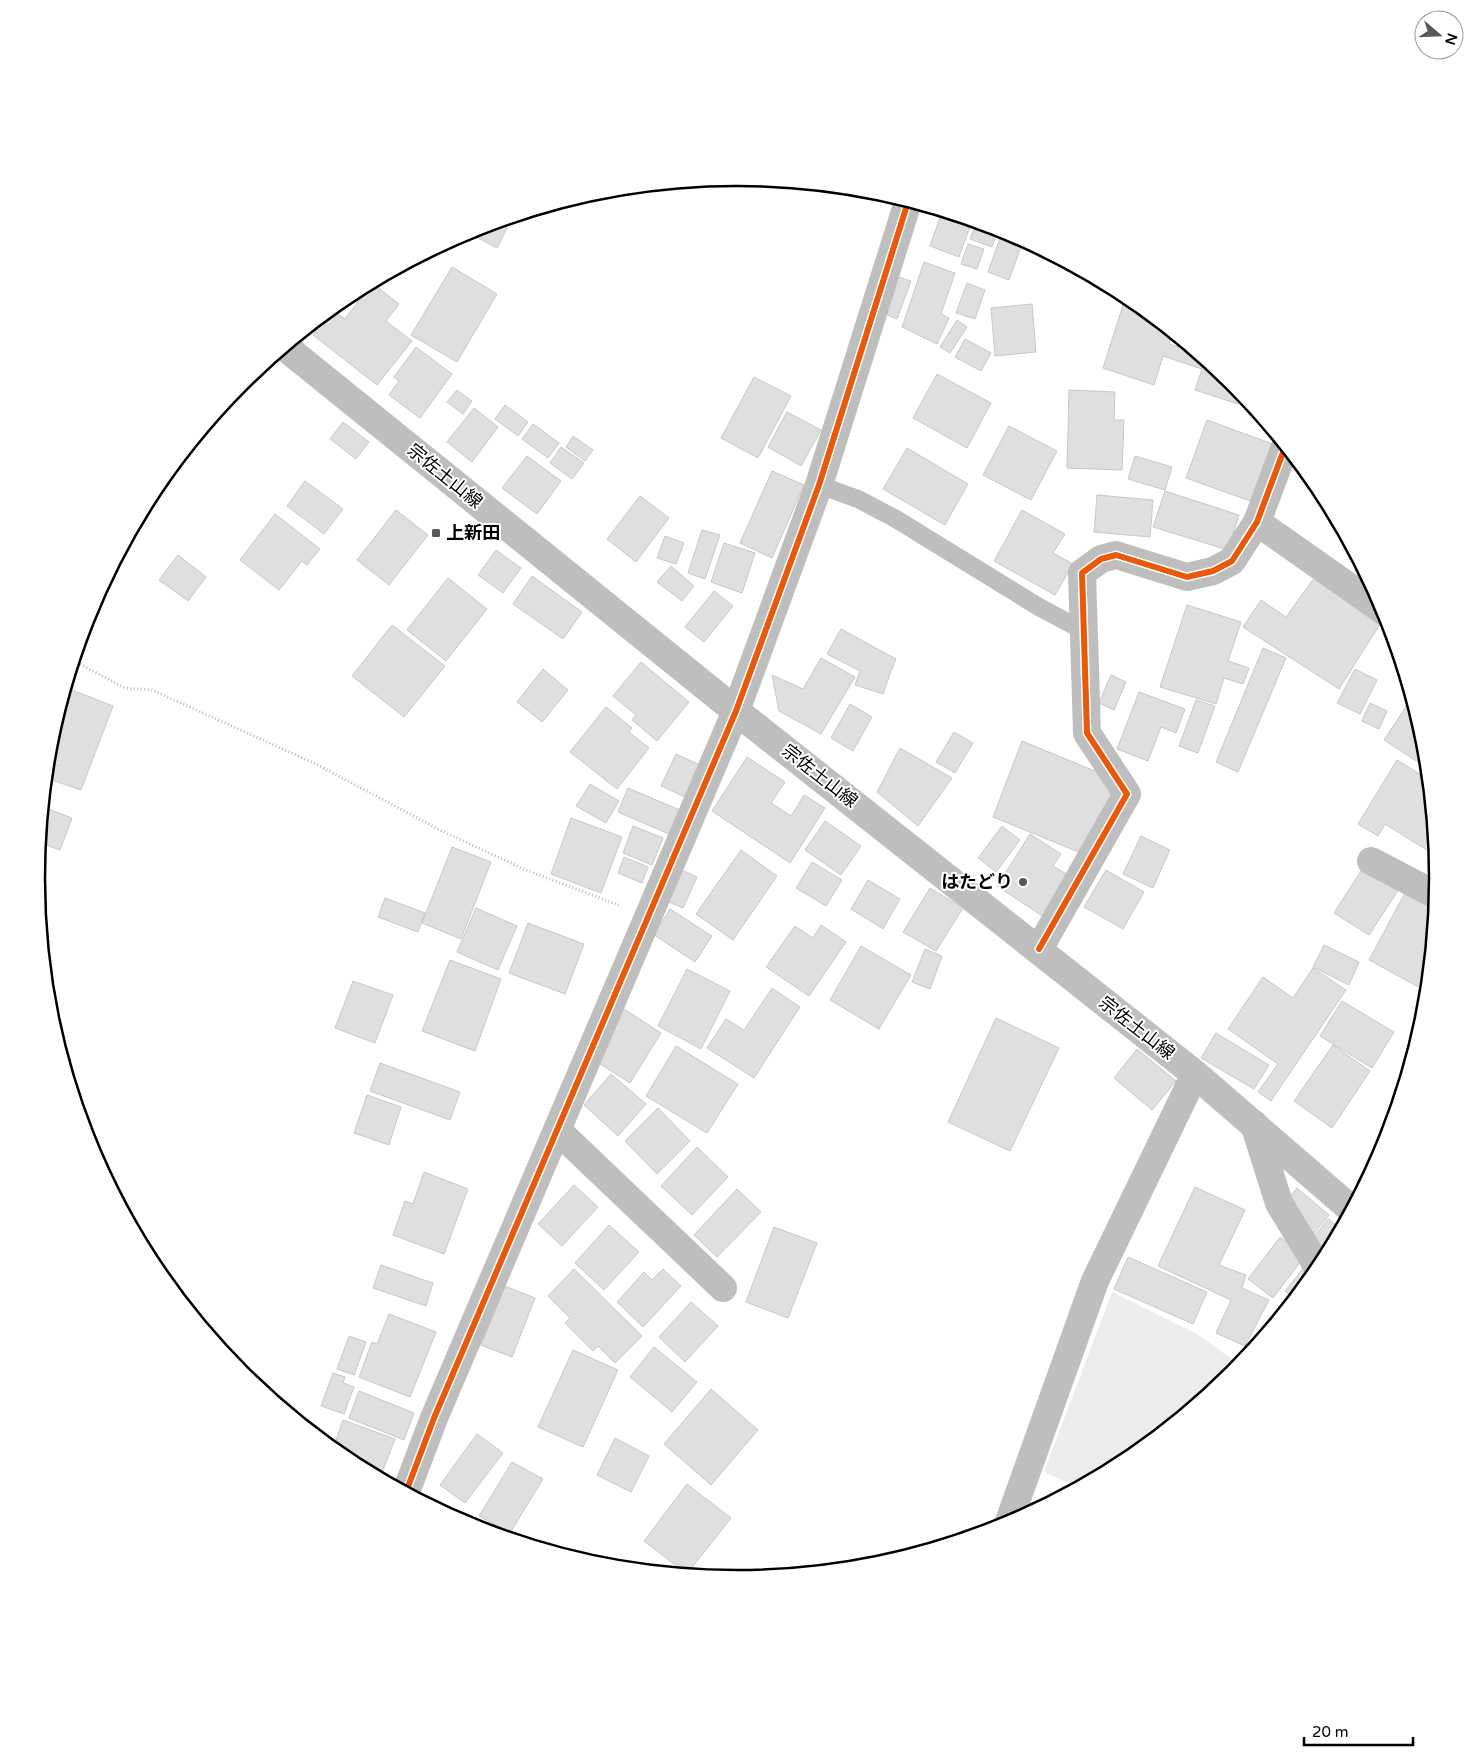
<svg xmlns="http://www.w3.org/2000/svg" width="1474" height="1757" font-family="'Varela Round','Noto Sans JP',sans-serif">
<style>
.green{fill:#ececec}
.building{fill:#dfdfdf;stroke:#c7c7c7}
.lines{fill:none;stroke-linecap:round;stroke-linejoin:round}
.primary-casing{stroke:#dbdbdb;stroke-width:29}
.path{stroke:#b9b9b9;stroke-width:3;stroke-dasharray:1 2.5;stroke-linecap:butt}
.service{stroke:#bebebe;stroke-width:18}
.minor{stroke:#bebebe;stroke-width:28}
.primary{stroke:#bebebe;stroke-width:28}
.cycleway-casing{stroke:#fff;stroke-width:9}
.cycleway{stroke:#e8590c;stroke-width:6}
.poi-dot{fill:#595959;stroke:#fff;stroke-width:2}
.labels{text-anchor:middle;stroke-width:4;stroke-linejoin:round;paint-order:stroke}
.street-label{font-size:18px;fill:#000;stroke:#fff}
.poi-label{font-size:18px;font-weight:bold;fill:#000;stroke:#fff;text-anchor:start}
.rim{fill:none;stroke:#000;stroke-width:2.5}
</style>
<rect width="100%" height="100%" fill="#fff"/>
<path class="green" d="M1112 1292 1197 1334 1240 1365 1232 1374 1126 1461 1077 1487 1044 1472Z"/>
<path class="building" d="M763 180 786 183 782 189Z
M942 212 972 221 959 257 930 246Z
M512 218 497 248 467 232 469 231Z
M976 225 997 232 992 247 970 239Z
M1003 230 1023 241 1009 280 988 272Z
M968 244 984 249 977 269 961 264Z
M924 262 955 273 941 314 949 318 937 344 902 327Z
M452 267 497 294 457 362 411 335Z
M898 277 911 281 897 319 885 314Z
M372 283 399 304 386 321 412 341 377 385 313 335 332 310 345 319Z
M967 283 985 290 975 319 956 313Z
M1126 296 1172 334 1169 344 1195 352 1233 383 1241 394 1238 404 1195 390 1202 369 1163 356 1154 385 1103 368Z
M1032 304 1036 352 995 356 991 308Z
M957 320 967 327 950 353 940 347Z
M965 339 991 353 981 371 955 357Z
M416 347 452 374 420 418 389 395 399 381 394 377Z
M937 374 991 403 967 448 913 418Z
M754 377 791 396 758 458 721 438Z
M457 390 472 401 463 414 447 402Z
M1069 390 1115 392 1114 420H1124L1122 470 1067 468Z
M505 405 528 422 518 436 495 419Z
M474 408 498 427 472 462 447 442Z
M787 412 821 430 801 466 768 447Z
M1207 420 1273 444 1253 502 1186 478Z
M343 422 369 442 356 459 330 439Z
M533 424 559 443 548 458 522 439Z
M1009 426 1057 451 1031 500 983 475Z
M573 436 593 450 585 461 566 447Z
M561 447 584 463 572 479 550 463Z
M907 448 968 484 945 525 883 489Z
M527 456 561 481 537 514 502 488Z
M1135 456 1172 467 1165 490 1128 479Z
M772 471 804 485 772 558 740 543Z
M305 481 343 509 324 534 287 506Z
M1165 491 1239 515 1228 550 1153 527Z
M1097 495 1153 500 1150 537 1094 532Z
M640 496 669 518 636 562 607 539Z
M396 510 428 535 389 585 357 560Z
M1022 510 1065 534 1053 553 1073 564 1055 595 994 561Z
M275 514 320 549 307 565 302 561 279 590 240 560Z
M702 530 720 535 705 579 688 573Z
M665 536 684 543 676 564 657 558Z
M724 543 755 553 742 593 711 582Z
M496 550 521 568 503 593 478 575Z
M178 555 206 577 188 601 159 580Z
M671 566 694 586 682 601 657 582Z
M1317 574 1384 618 1339 689 1243 627 1261 600 1286 617Z
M532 576 582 612 563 639 513 604Z
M448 578 487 609 446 661 407 630Z
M714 591 733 606 704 642 685 627Z
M1187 605 1241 622 1228 661 1249 668 1243 684 1224 678 1216 704 1160 687Z
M392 625 445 666 404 717 352 676Z
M841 629 896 659 891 671 883 694 855 685 860 671 827 654Z
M1263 648 1286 658 1238 772 1216 762Z
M821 658 855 677 821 734 779 711 772 675 803 689Z
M641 662 689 702 657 741 632 720 636 715 613 696Z
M543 669 568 690 542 722 517 702Z
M1355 669 1377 680 1360 714 1337 703Z
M1111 675 1126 682 1114 710 1099 703Z
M67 688 113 706 81 790 46 778 50 742Z
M1139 692 1185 709 1176 733 1161 727 1148 761 1117 749Z
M1411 699 1424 742 1427 768 1384 740Z
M1196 700 1215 706 1198 753 1179 746Z
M1370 703 1387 711 1379 729 1362 721Z
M850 704 872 717 853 751 831 738Z
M606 707 632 728 629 732 649 748 617 789 570 752Z
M954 732 973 743 955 773 936 762Z
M1022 741 1102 774 1118 784 1088 856 993 817Z
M900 748 952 778 918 826 877 792Z
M676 754 700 765 685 797 661 786Z
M747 757 785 782 771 803 791 816 804 795 825 808 790 863 712 811Z
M1397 760 1428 779 1435 855 1385 824 1378 836 1358 824Z
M590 784 619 801 606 823 576 806Z
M628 788 680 810 669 834 618 812Z
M43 807 72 818 60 850 40 843Z
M571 818 622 837 601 893 551 874Z
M825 821 861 846 841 875 805 850Z
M633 826 663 838 652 865 623 853Z
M1002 826 1020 840 996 872 978 858Z
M1030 834 1061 854 1053 866 1076 880 1050 921 997 886Z
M1141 836 1170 850 1153 888 1123 874Z
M452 847 491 862 461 939 422 923Z
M741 850 777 876 733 940 696 914Z
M624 857 648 867 642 883 618 873Z
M812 862 842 880 826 906 796 888Z
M1366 863 1401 886 1369 935 1334 913Z
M677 868 697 877 683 908 664 900Z
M1106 870 1144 892 1123 929 1084 907Z
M868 880 900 899 883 929 851 909Z
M930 888 963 908 936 951 903 932Z
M1407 889 1435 905 1427 983 1424 990 1369 960Z
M385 898 425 913 418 932 378 917Z
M476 908 517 926 498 970 457 952Z
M670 909 712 936 695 962 654 935Z
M528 923 584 944 565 994 509 973Z
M821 925 846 942 809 996 766 967 795 926 813 938Z
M1324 945 1359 962 1349 985 1313 967Z
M861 946 911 975 879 1029 830 1000Z
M925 949 942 956 930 989 912 982Z
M450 960 501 979 475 1051 422 1031Z
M1313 968 1346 990 1271 1101 1258 1092 1278 1064 1228 1029 1263 977 1293 998Z
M687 969 730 991 701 1049 658 1026Z
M353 981 393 995 375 1043 335 1028Z
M772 988 800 1007 754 1078 707 1048 726 1019 744 1030Z
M1342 1001 1394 1032 1372 1068 1320 1036Z
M621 1007 661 1033 630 1083 589 1057Z
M996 1018 1059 1048 1010 1151 948 1122Z
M1216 1033 1269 1065 1254 1089 1201 1058Z
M1333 1045 1370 1071 1332 1128 1294 1101Z
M676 1046 738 1084 707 1133 646 1096Z
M1137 1049 1176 1081 1152 1110 1114 1078Z
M380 1063 460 1092 450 1120 370 1091Z
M611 1074 646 1104 618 1136 584 1105Z
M367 1095 401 1107 389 1145 354 1133Z
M658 1108 690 1141 657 1174 625 1141Z
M697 1147 728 1177 692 1215 661 1186Z
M424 1172 468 1189 444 1254 393 1235 405 1201 413 1204Z
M574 1185 598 1207 562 1246 538 1224Z
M1195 1187 1245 1210 1219 1265 1246 1275 1242 1288 1269 1300 1245 1346 1216 1333 1231 1300 1158 1266Z
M1297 1188 1329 1215 1314 1233 1282 1206Z
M737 1189 761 1212 717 1257 694 1235Z
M1328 1219 1341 1229 1328 1252 1312 1239Z
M609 1225 639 1252 604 1290 575 1263Z
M774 1227 817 1243 788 1318 746 1302Z
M1280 1237 1305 1256 1273 1298 1248 1279Z
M1128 1257 1207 1292 1193 1324 1114 1289Z
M1307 1264 1315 1274 1295 1298 1285 1291Z
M381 1265 433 1283 426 1306 373 1288Z
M574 1269 642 1336 615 1363 598 1346 593 1351 565 1323 570 1318 548 1296Z
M663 1269 681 1286 643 1327 617 1302 644 1272 652 1280Z
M505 1286 535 1298 512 1357 481 1345Z
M691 1302 718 1326 685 1362 659 1337Z
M389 1314 436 1332 410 1397 359 1377 372 1342 377 1344Z
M349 1336 366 1342 354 1375 337 1369Z
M654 1347 697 1382 672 1412 630 1377Z
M573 1350 618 1370 583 1447 538 1427Z
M333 1373 345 1377 343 1383 354 1387 344 1414 321 1406Z
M711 1389 758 1430 711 1485 664 1444Z
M359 1391 414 1413 404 1440 349 1418Z
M343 1420 395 1439 380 1478 347 1461 333 1449Z
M477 1434 503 1453 465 1503 440 1485Z
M615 1438 649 1456 631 1492 597 1475Z
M512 1462 543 1479 510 1533 479 1516Z
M687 1484 731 1518 687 1574 644 1541Z"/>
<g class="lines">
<g class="primary-casing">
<path id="primary" d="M285 347 736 711 1195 1074 1351 1209"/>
</g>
<path class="path" d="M74 661 125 688 152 690 316 764 440 830 528 871 619 905"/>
<path class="service" d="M819 485 858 499 896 519 1039 607 1082 630"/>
<path class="minor" d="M1257 522 1385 612
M1371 861 1436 895
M1039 949 1127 794 1087 733 1082 573 1101 559 1116 555 1187 577 1213 571 1232 561 1257 522 1285 447
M1254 1124 1279 1203 1319 1269
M557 1130 723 1288
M406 1492 434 1418 736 711 819 485 908 202
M1008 1524 1095 1281 1195 1074"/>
<use href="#primary" class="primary"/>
<g class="cycleway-casing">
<path id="cycleway" d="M1039 949 1127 794 1087 733 1082 573 1101 559 1116 555 1187 577 1213 571 1232 561 1257 522 1285 447
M406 1492 434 1418 736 711 819 485 908 202"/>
</g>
<use href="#cycleway" class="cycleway"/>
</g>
<g class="poi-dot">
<rect x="431" y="528" width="10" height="10" rx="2.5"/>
<circle cx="1023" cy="882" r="5"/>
</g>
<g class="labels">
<g class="street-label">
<text transform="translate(445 476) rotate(39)" y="6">宗佐土山線</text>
<text transform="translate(820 776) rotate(38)" y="6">宗佐土山線</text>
<text transform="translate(1137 1028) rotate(38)" y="6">宗佐土山線</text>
</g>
<g class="poi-label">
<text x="446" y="539">上新田</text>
<text x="1013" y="888" text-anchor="end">はたどり</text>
</g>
</g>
<path d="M0 0H1474V1757H0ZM45 878a692 692 0 1 1 1384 0a692 692 0 1 1-1384 0Z" fill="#fff" fill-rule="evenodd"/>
<path class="rim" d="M45 878a692 692 0 1 1 1384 0a692 692 0 1 1-1384 0Z"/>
<g transform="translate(1439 35) rotate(109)"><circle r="24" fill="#ffffff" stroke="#999999"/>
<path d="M0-4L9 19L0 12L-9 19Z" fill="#595959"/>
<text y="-8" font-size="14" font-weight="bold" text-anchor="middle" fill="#000000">N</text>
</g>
<path d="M1304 1737v8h109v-8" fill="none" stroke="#000000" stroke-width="2.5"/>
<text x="1312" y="1737" font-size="15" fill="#000000" stroke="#ffffff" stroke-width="4" paint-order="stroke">20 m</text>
</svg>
